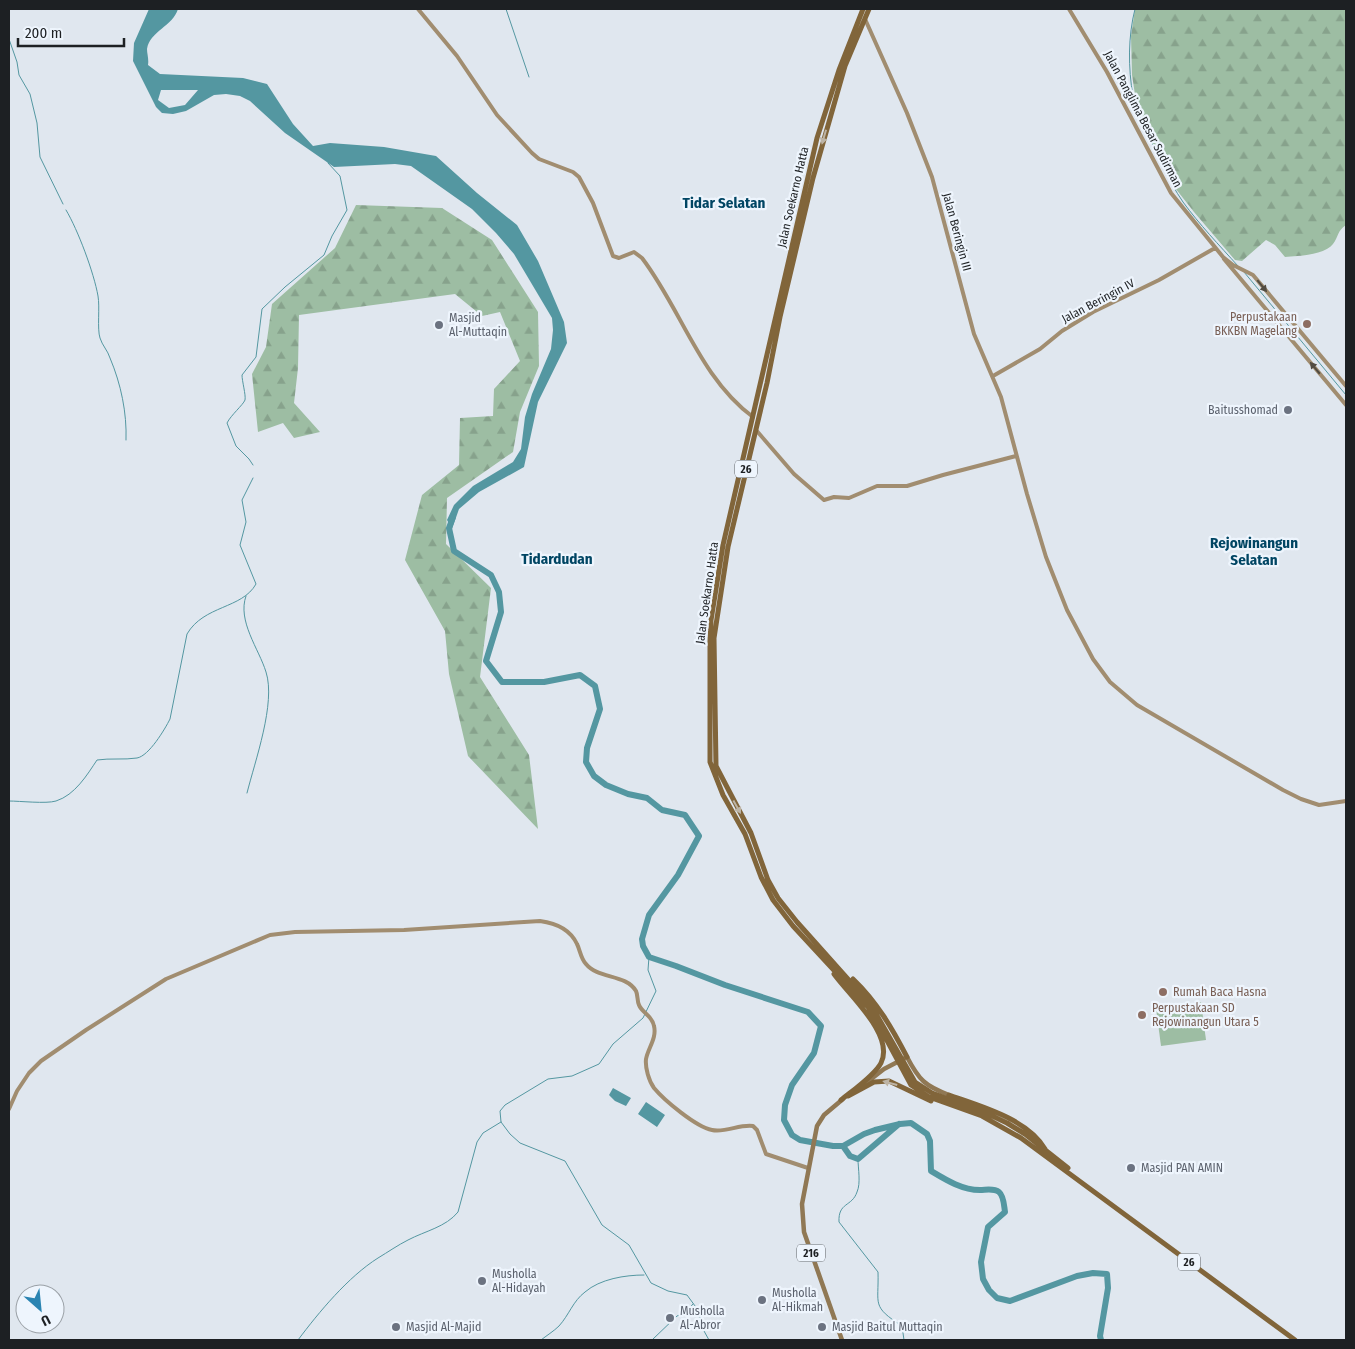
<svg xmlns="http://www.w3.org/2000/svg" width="1355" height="1349" font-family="'Fira Sans Condensed',sans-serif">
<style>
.forest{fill:url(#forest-firs)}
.garden{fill:#9dbda3}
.water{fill:#5497a1;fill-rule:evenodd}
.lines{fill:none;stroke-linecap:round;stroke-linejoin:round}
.stream{stroke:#5497a1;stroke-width:1}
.river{stroke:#5497a1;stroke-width:6}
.secondary{stroke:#a18d70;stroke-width:4}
.primary{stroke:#907854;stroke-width:4.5}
.highway{stroke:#81653a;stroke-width:5}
.oneway{fill:#bdb4a5}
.oneway2{fill:#524c42}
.education-dot{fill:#8d6e63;stroke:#eef5fd;stroke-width:2}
.worship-dot{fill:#6b7280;stroke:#eef5fd;stroke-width:2}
.labels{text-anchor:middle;stroke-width:4.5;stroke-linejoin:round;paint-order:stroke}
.shield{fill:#eef5fd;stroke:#5c6064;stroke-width:1}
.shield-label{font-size:11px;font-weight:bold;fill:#1d2023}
.street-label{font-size:12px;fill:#1d2023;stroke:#eef5fd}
.education-label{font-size:12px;fill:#785e54;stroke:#eef5fd;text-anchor:start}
.worship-label{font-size:12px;fill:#5b616d;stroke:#eef5fd;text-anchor:start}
.quarter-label{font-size:15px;font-weight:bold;fill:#004563;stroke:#eef5fd}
</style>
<defs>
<pattern id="forest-firs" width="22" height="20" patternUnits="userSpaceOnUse" patternTransform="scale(1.25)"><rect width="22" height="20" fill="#9dbda3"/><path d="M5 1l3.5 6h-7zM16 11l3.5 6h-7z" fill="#87a28c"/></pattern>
</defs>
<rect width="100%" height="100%" fill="#e0e7ef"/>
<path class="forest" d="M1135 9H1346V225C1337 231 1339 236 1333 244 1325 255 1298 256 1285 257L1275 245 1266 240 1242 261 1235 260 1194 212 1172 184 1152 143 1136 101 1132 75 1131 36Z
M356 205 442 208 492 240 538 312 539 366 520 412 513 452 447 498 446 544 491 588 480 677 529 755 538 829 468 756 449 674 445 631 405 560 422 495 459 465 460 418 493 416 494 389 520 361 500 312 482 316 455 294 299 315 298 368 294 403 320 432 294 438 283 423 258 432 252 374 266 347 272 304 335 248Z"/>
<path class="garden" d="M1201 1002 1206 1040 1161 1046 1156 1008Z"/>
<path class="water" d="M149 9H178C173 26 150 31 147 49 147 54 149 59 148 65L160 74 243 78 267 84 293 124 313 146 330 143 384 147 436 156 477 193 517 225 538 261 564 322 567 343 538 402 524 467 479 492 459 509 452 529 447 520 454 505 473 486 513 462 521 449 525 417 532 394 551 349 553 330 552 318 514 254 496 233 472 209 411 166 395 164 334 167 285 133 250 101 240 96 226 94 214 95 186 111 173 114 162 113 156 107 133 61 134 43ZM198 90 185 105 169 108 158 100 161 90Z
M613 1088 631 1098 626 1106 615 1101 609 1095Z
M646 1102 665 1115 657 1127 638 1114Z"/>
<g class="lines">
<path class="stream" d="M506 9 529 77
M1135 9C1128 36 1128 68 1133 96 1135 108 1142 120 1147 131 1157 155 1168 180 1183 202 1199 224 1219 245 1238 266
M9 39 17 62 19 75 30 94 37 123 40 157 63 204
M66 210C78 230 94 273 98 296 100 307 97 329 100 338 102 345 108 351 110 358 121 384 127 413 126 440
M1244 272 1346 395
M253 465 249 459 236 446 227 423C231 415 243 405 245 400 246 395 242 381 242 375L256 357 262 309 285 287 324 255 332 236 347 210 340 176 328 163
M246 596C237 621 259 649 266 672 276 703 255 761 247 793
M9 801C20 801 46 804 56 801 75 795 87 775 97 760 110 758 124 760 137 758 149 756 165 729 170 719L187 634C204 605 242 609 256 584L240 545 246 522 242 500 253 478
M649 957 648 970 656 991 643 1018 613 1044 599 1064 572 1076 548 1079 505 1105 500 1111 501 1122 510 1134 520 1143 565 1161 602 1225 629 1245 651 1283 668 1291 687 1295 698 1310 704 1331 709 1340
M858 1159C858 1169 861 1183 857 1192 852 1207 838 1202 839 1222L878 1272C879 1305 871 1306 902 1326L904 1340
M298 1340C319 1312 348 1277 378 1258 388 1252 398 1245 408 1240 425 1231 446 1227 458 1212L477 1142 483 1133 501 1122
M541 1340C546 1336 554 1331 559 1326 569 1315 573 1301 585 1292 600 1279 625 1275 644 1275
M652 1340 677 1316 686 1312 693 1304"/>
<path class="river" d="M453 517 449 528 454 551 491 575 499 592 501 612 486 661 502 682H544L580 675 595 686 600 709 587 748 586 762 594 776 606 785 628 794 647 798 662 810 685 815 699 836 678 875 649 915 642 939 643 946 649 957 676 966 725 985 808 1012 821 1026 814 1053 792 1085 785 1105 784 1120 792 1135 800 1140 833 1146H843L864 1134 875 1130 900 1124 911 1123 927 1134 930 1141 931 1171C946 1180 962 1190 980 1190 986 1190 994 1188 999 1192 1004 1196 1004 1206 1005 1212L988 1227 981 1262 983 1279 989 1290 997 1298 1010 1301 1077 1276 1093 1273 1107 1274 1108 1288 1100 1336 1101 1340
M843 1146 850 1156 858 1159 899 1124"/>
<path class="secondary" d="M418 9 457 56 497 115 532 153 539 159 573 172 579 177 593 203 613 256 619 258 634 252 642 258C681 309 700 378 753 417
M1069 9 1107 72 1171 193 1223 257 1233 265 1253 275 1346 386
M865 19 907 113 932 177 974 334 1001 397 1027 494 1046 557 1067 610 1093 659 1110 682 1137 705 1283 790 1301 799 1319 805 1346 801
M1224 259 1346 405
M993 376 1040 349 1062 331 1093 312 1159 280 1215 248
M756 430 794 474 824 500 834 497 849 498 877 486H907L943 475 1016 456
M9 1109 17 1091 29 1073 41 1061 86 1030 166 979 270 935 295 932 404 930 540 921C555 923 570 929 577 944 580 950 581 959 586 964 598 979 626 974 636 991 638 995 637 1001 639 1005 642 1013 652 1015 654 1026 657 1038 648 1048 646 1059 645 1068 649 1081 654 1088 664 1100 696 1127 712 1130 725 1133 740 1124 753 1126L757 1130 766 1154 808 1168"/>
<path class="primary" d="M866 1083 884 1069 907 1057C919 1080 925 1086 949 1095
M842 1340 804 1232 802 1204 817 1126 824 1115 843 1099"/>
<path class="highway" d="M863 9 839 70 817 138 723 545 711 620 710 642V762L723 795 745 834 761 877 773 900 793 926 868 1007 877 1022 911 1085 929 1097 982 1116 1021 1138 1295 1340
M869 9 845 66 813 178 780 317 767 383 728 547 714 638 716 766 751 833 768 880 778 898 797 922 871 1005 915 1082 932 1093 986 1113 1007 1123 1025 1134 1068 1168
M834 974C849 995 895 1035 881 1063 875 1075 852 1091 841 1100
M853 979C877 1002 892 1028 907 1057
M949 1095C980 1106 1028 1119 1045 1149
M848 1096 874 1082 889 1081 931 1101"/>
</g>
<defs><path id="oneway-solid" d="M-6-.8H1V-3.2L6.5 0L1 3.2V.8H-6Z" transform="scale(1.25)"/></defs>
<g class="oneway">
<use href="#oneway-solid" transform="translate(824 137) rotate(106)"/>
<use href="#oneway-solid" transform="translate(737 807) rotate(61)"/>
<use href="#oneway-solid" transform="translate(890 1083) rotate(-165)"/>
</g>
<g class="oneway2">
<use href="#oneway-solid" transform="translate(1262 286) rotate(51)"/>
<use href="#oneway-solid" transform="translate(1315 368) rotate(-130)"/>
</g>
<g class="education-dot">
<circle cx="1307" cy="324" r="5"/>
<circle cx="1163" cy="992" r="5"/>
<circle cx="1142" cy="1015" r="5"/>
</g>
<g class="worship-dot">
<circle cx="439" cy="325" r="5"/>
<circle cx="1288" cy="410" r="5"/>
<circle cx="1131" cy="1168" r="5"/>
<circle cx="482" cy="1281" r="5"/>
<circle cx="762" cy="1300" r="5"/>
<circle cx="670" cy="1318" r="5"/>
<circle cx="396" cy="1327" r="5"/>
<circle cx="822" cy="1327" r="5"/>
</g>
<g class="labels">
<g class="shield">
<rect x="735" y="460.5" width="22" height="17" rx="4"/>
<rect x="797" y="1244.5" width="28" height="17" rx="4"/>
<rect x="1178" y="1253.5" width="22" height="17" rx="4"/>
</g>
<g class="shield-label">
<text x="746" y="473">26</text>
<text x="811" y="1257">216</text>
<text x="1189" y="1266">26</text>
</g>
<g class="street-label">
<text transform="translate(1143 119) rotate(62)" y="4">Jalan Panglima Besar Sudirman</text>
<text transform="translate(793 197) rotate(-77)" y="4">Jalan Soekarno Hatta</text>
<text transform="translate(957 232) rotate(75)" y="4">Jalan Beringin III</text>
<text transform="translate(1098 301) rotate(-28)" y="4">Jalan Beringin IV</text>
<text transform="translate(707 593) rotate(-82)" y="4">Jalan Soekarno Hatta</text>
</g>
<g class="education-label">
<text x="1297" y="321" text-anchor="end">Perpustakaan<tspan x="1297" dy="14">BKKBN Magelang</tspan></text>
<text x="1173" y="996">Rumah Baca Hasna</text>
<text x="1152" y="1012">Perpustakaan SD<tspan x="1152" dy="14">Rejowinangun Utara 5</tspan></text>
</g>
<g class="worship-label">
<text x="449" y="322">Masjid<tspan x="449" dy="14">Al-Muttaqin</tspan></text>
<text x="1278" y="414" text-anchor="end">Baitusshomad</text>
<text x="1141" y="1172">Masjid PAN AMIN</text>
<text x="492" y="1278">Musholla<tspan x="492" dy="14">Al-Hidayah</tspan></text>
<text x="772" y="1297">Musholla<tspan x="772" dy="14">Al-Hikmah</tspan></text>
<text x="680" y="1315">Musholla<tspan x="680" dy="14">Al-Abror</tspan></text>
<text x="406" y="1331">Masjid Al-Majid</text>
<text x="832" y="1331">Masjid Baitul Muttaqin</text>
</g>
<g class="quarter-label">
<text x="724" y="208">Tidar Selatan</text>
<text x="1254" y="548">Rejowinangun<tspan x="1254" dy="17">Selatan</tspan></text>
<text x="557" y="564">Tidardudan</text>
</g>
</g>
<rect width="1355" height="1349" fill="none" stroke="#1d2023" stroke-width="20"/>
<g transform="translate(40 1309) rotate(153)"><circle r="24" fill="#eef5fd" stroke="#9aa0a6"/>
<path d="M0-4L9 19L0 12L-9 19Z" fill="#2a84b2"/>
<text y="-8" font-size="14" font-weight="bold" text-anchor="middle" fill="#1d2023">U</text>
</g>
<path d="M18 38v8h106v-8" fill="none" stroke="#1d2023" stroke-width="2.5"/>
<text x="25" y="38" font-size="15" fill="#1d2023" stroke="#eef5fd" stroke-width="4" paint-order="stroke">200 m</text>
</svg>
